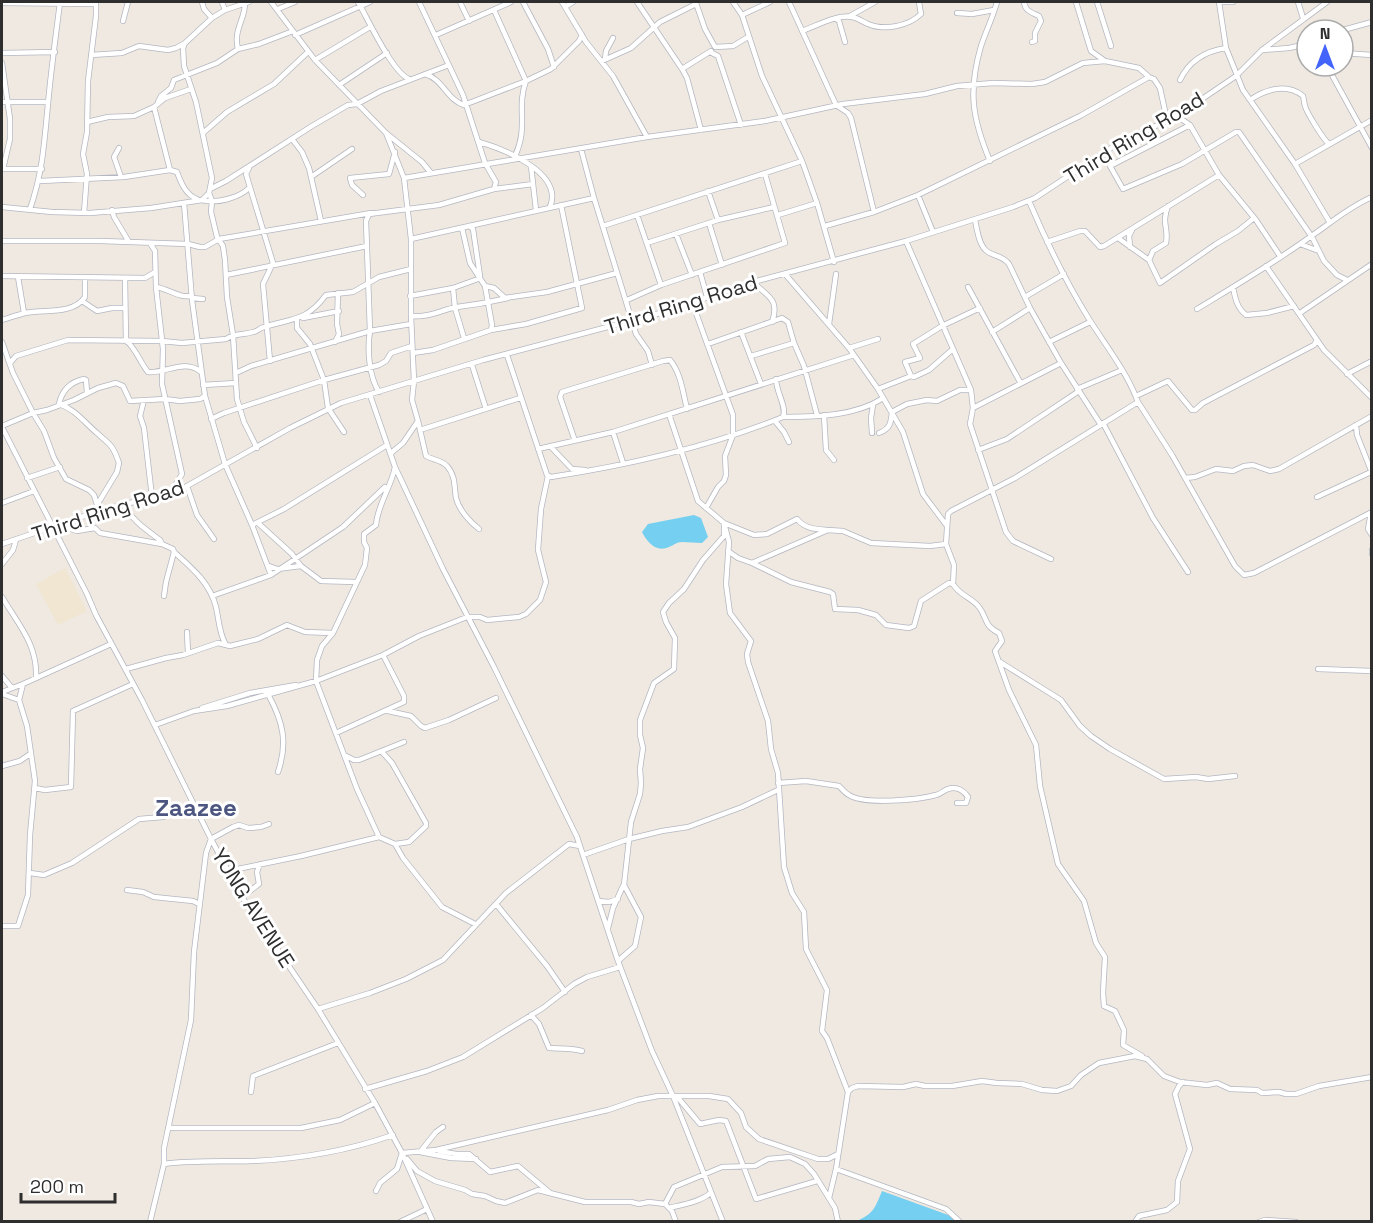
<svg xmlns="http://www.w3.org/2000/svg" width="1373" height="1223" font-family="'Space Grotesk',sans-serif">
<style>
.education{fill:#f0e6d1}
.water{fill:#75cff0}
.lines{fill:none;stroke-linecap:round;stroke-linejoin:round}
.minor-casing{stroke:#b4b7c1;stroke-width:6}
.minor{stroke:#fff;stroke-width:4.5}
.labels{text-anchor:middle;stroke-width:6;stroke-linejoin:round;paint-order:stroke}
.street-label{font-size:21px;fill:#2e2e2e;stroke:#fff}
.quarter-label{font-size:24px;font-weight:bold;fill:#4d5680;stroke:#fff}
</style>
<rect width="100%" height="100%" fill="#efe9e1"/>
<path class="education" d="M65 568 87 611 58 625 36 584Z"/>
<path class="water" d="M694 515 701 518 708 537 702 543C695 543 689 542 682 542 677 542 674 545 669 547 656 553 647 542 642 532L648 524Z
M882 1191 951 1216 955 1221 855 1222C874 1213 874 1210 882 1191Z"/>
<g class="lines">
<g class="minor-casing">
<path id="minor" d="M202 2 204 9 212 18
M222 2 225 10
M271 2 315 60 386 133 404 178 411 239V316L414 381 412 400 418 421 403 443 391 453
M358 2C368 19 392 72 409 79
M460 2 469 21
M523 2 548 49 554 67
M562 2 586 42 613 76 647 137
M637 2 682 69 687 78 701 130
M733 2 742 15 762 76 802 161 817 203 834 262
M789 2 836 105 848 113 851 118 874 212
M1024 2C1025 11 1031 12 1039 16L1041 21 1035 33V41L1032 42
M1076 2 1091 51 1105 61 1139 68 1149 77 1154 79 1160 88 1167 120
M1097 2 1111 46
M1219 2 1226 48 1243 90 1295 164 1329 221
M1219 2H1233
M1298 2 1303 18
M2 3 96 4
M696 3 705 29 715 47 733 46 748 37
M565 7 573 2
M278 9 295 2
M494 10 526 81C516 108 529 126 515 156
M957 13 972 14 994 10
M742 15 770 2
M850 16 875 2
M836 19 839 21 845 42
M123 21 128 2
M1343 30 1372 22
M802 31C816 26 837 14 852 17 858 18 863 22 868 24 884 31 909 26 921 14L919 2
M295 35 370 2
M436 35 511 2
M238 49C233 30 245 20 245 3
M1262 50 1289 48 1307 44
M710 52 718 56 741 125
M2 53 55 52
M1343 53 1372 55
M91 55 122 53 139 46 168 50 176 48 185 43 212 18 225 10 249 2
M605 59 606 51 613 38
M315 60 370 27
M602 61 631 48 660 22 696 4
M2 63 10 119V139L3 169
M1327 66 1372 148
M682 69 711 51
M425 74C443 79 447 100 464 105L526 81 551 69 579 41 582 35
M1180 80C1189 61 1206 51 1226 48
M339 85 387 53
M1250 100C1266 89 1287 83 1303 96 1304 99 1304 103 1305 106 1307 113 1323 139 1329 144
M2 102H48
M158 102 161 96 171 88 174 80 217 63 238 49 259 44 293 31
M1177 116 1190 125 1219 175 1256 220 1280 256
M87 122 108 117 134 116 154 107 165 98 191 89
M1190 125 1110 166 1123 189 1182 164 1236 132H1239L1312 237 1324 261 1337 275 1347 280
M203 133 227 112 274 84 308 52
M386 133 422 162 431 173
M292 139 302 152 309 168 321 221
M479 142C504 149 564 173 550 207
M119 148 114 157 121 177
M581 149 594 198 636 334 648 351 652 365
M990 161C972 118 968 91 981 46 986 31 993 17 997 2
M1295 164 1372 120
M531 166 536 210
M249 168 246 174 273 263 263 284 270 361
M2 169H42
M170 170 177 172C181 183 186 195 197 199
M311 177 352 149
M404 178 647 137 765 121 843 104 925 94 957 86 993 83 1032 84 1045 82 1083 63 1105 61
M40 181 124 177 170 170 154 107
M210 189 226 181 312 126 348 105 357 104 381 91 449 65
M494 189 533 184
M708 191 718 220
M209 193 212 201 211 212 217 237 223 246 225 260 227 297 233 335 237 399 244 422 257 448
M363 195 352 185 350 178 389 174 395 152
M918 195 933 232
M202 200C216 204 239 198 249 188
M184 203 192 300 205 396 225 464 252 525 271 575
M1168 206C1161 224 1169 228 1166 243L1153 251 1149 260 1160 283 1216 244 1238 231 1254 218
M2 207 52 212 90 213 151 208 202 200 209 193 212 178 196 102 184 66 183 48 185 43
M30 209C43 171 44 144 48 104 51 70 56 35 60 2
M112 210 114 217 129 242
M84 213 87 174 83 154 87 132 88 81 96 16V2
M637 215 661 285
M778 215 817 203
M975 220C977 229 979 247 988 252 996 257 1003 256 1009 264L1030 308 1061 363 1101 425
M709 223 722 265
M603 226 802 161
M825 226 874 212 918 195 1080 116 1149 77
M462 228 470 263 485 286 494 288 505 298 547 292 617 273
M676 234 692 275
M1118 238 1149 260
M411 239 594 198
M2 241H101L188 244 200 247H205L219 239 371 213
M906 241 971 390 973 408 970 424 1006 532 1013 541 1051 559
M1047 242 1080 231H1085L1100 247 1104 246 1219 175
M150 243 155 251 156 287 163 349 162 384 182 474 171 492
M647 243 718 220 774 207
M1300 244 1319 251
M1130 247 1129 236 1132 230
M1266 266 1324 350 1372 398
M700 272 707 297
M785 274 849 348 878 389 903 432 923 494 947 526
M226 275 367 246
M2 276 145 278 155 272
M18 277 24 313
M125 278 126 341C134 345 141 364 148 372 165 374 185 358 201 372
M753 282C768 297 780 299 772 322
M485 286 492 325 491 330
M156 287C169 289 178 298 192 296
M968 287 1020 382
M1233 287C1235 298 1237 308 1246 315L1267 313 1294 306
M453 288 478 279 480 276 473 229 469 226
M410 296 453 288 455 308 464 338
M1025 297 1064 274
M192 298 203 299
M627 300 661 285 785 243 765 174
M82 301 97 311 112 308H124
M692 302 733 415V435L725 456 726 475 724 481 718 487 706 508
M1197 309C1235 286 1274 263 1310 237 1331 223 1347 208 1372 197
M1300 313 1372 264
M411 316C428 318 441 310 457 307 474 305 491 302 508 298
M303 318 339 311
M297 319V328L310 344 324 380 328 408 344 432
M2 320C9 318 17 315 25 313 44 309 73 315 85 297V277
M829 324 836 274
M741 332 761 384
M992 332 1030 308
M2 342 13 373 33 413 44 431 54 458 66 479 89 490 94 495 99 511
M335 342 339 334 337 324 338 293
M1049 342 1090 322
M708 344 782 318 788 322 794 343 804 366 817 415
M849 348 878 339
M413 353 433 350 491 330 526 324 582 308 561 205
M507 355 547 475 551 477C629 465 709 447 783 417 787 406 776 392 776 379
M751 356 794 343
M10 363 16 356 68 340 162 341 182 343 226 339C235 333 244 335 253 332 255 332 260 329 261 328 290 318 305 323 326 295L353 292 379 277 411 269
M472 365 486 409
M236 373 251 366 370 331 411 324
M1347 374 1372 361
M911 376 914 377 929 370 953 349
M203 385 236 383
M878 389 911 376 905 362 920 358 913 344 942 326 980 308
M1077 389 1122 370
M379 392C369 377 367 349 370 331L366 221 369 214 439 205 494 189 496 182 485 163 463 95 419 2
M87 393 86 380 84 379C70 382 62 390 59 404 75 409 85 423 97 433 101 437 107 441 111 446 115 451 117 457 119 463L117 472 97 505
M370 395 395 467 443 569 494 667 577 837 618 961 652 1051 673 1096 723 1222
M1136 396 1168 381 1192 410H1195L1203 403 1314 345 1317 340
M144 400 140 416 144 428 152 497
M1138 402 1172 455 1235 566 1244 575 1254 573 1372 512
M973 408 1061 363
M669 414 698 501 724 523 729 542 726 584 730 613 751 641 747 654 748 662 768 721 771 749 778 773 784 867 792 893 804 912 806 949 827 990 822 1031 827 1038 848 1092 836 1169 946 1209 960 1222
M824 415 826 450 834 460
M783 417C816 417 856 416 883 398
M211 419 224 413 324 380 379 365 386 361 391 353 412 346
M418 421 426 456C433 460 441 460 447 466 456 476 454 487 456 498 459 510 470 522 479 529
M775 421 784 432 789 442
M1103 423 1153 518 1188 572
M1356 425 1357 435 1372 473
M2 426 33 413 47 410 74 400 98 388 116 383 123 386 130 401 165 399 180 401 200 399 205 396
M2 427 87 594 96 615 142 700 211 839 242 897 318 1009 375 1103 402 1153 433 1222
M420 430 520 398
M613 432 623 463
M872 433 871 418 873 405
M879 433C890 429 891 423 892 412L907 404 927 400 937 401 960 390H971
M575 441 560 397 562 392 663 361 670 360C681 373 683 393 687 409
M550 446 572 469 585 470
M538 449 613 432 854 355
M978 450 1007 439 1079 391
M395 467C391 488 378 503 376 525L364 534V542L367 548 365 565 333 633 322 646 317 660 316 681 357 789 379 837 395 844 403 858 442 907 475 924
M27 478 60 467
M1185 478 1195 477 1216 469 1233 471 1244 466 1253 465 1270 471 1279 469 1372 416
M187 486 197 515 214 539
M1317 497 1371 472
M2 503 34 491
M123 504C132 520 145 529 160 540L162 544 173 549 174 552C192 568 210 583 216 607 219 620 219 632 225 643
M1371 513 1368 529 1372 535
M258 523 292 554 301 566
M56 524 77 531 95 528 100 533 162 544
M252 525 284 509 387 445
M2 544 99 511 180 490 290 428 341 403 483 360 664 312 753 282 906 241 1013 207 1035 198 1117 144 1177 116 1236 76 1262 50 1327 2
M1372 550V554
M728 551 738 558 752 563 791 582 830 592 833 594 835 609 858 610 876 615 886 625 909 628 914 626 921 601 949 583 953 584C960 596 971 597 979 607 988 619 983 625 999 633L1002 641 995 651 1009 690 1036 745 1040 786 1058 864 1084 901 1096 943 1105 957 1103 993 1104 1006 1115 1011 1124 1030 1123 1045 1142 1056
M752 563 828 530 843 531 871 543 930 546 946 544
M2 564 13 550 16 540
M269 566 277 569 301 566 321 581 356 582
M953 584 954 565 946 544 948 514 951 511 1015 478 1138 402C1127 372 1106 346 1089 319 1066 282 1046 241 1029 201
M164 596 166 582 174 552
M212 596 271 575 343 527 385 487
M2 597C18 624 38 645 36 678
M187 632 188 653
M1000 662 1061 700 1080 726 1091 736 1110 749 1164 779 1196 777 1208 779 1235 776
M126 669 166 658 183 655 218 643 230 646 258 639 287 625 305 632 333 633
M1318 669 1372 671
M2 676 12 688
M2 692 23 684
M2 694 19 700
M269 696C283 722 288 743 278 772
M202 708 250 693 296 685
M388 711 411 716 421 726 425 728 449 720 496 698
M155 725 194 711 227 706 316 681 383 655 419 636 467 617H480L487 620 519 617 526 614 540 600 546 582 538 550 541 509 548 476
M336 733 404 702V696L383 655
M382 752 392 763 426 823V826L409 842 395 844
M344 755 354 760H359L404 742
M2 766 20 761 30 754
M778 783 806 781 839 786C842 789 845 793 849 795 864 805 918 800 936 795 941 794 944 790 948 789 957 786 964 791 968 797L966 803H957
M35 788 45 790 71 787 73 711 133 684
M583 855 629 839 662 831 688 827 742 807 778 790
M228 871 301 856 379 837
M30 873 44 875 72 863 139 819 163 817 174 811 196 808
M127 890 143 892 154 897 193 901 199 904
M242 897 259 884 257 872 260 864
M598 901 609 902 618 899
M496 904 547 966 565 992
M2 926H18L28 895 30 835 35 781 27 726 19 700 23 684 111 644
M608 928 613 908 623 886
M618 961 635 946 641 917 624 885 631 822 640 794 641 783 640 769 643 748 640 735V720L654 683 674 669 675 638 666 622 663 612 669 603 684 589 703 560 724 536V523L754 535 767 534 797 519C805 529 816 529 828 530
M318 1009 370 993 406 979 443 960 506 893 569 844 580 846
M531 1015 539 1024 549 1048C561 1049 570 1048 582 1051
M365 1089 427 1071 463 1057 543 1008 574 984 587 977 620 967
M251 1092 253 1076 338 1043
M848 1092 852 1088 858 1086 903 1087 916 1084 925 1086H952L982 1081 997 1083 1022 1084 1042 1090 1057 1091 1071 1086 1081 1075 1099 1063 1135 1056 1147 1059 1164 1076 1180 1082 1207 1085 1217 1083 1230 1089 1257 1090 1262 1093 1279 1092 1286 1094H1296L1319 1086 1372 1077
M674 1098 679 1099 700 1124 719 1120 726 1121 756 1199 817 1181
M443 1127 436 1132 420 1152 451 1158 476 1159
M168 1128H301L340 1120 375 1103
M439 1151 456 1154H469L490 1172 518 1166 549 1192
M407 1159 417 1171 435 1181 465 1190 472 1194 485 1196 496 1201 505 1203 538 1190 585 1202H631L639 1204 649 1202 665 1204 672 1211 676 1222
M164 1164C193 1160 223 1162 252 1161 301 1159 347 1151 393 1135
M376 1191 380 1183 397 1169 402 1153 436 1150 608 1110 637 1100 658 1096H709L728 1099 741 1113 746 1127 759 1139 818 1159H828L838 1154
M829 1198 836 1169
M665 1204 674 1187 722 1167 755 1166 768 1159 790 1157 805 1164 814 1174 835 1208 838 1222
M669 1208C681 1205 704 1201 711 1192
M150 1222 164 1164V1148L191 1020 194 952 206 853 211 839 233 827 239 825 248 828 261 827 269 824
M400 1222 427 1209
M1135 1222 1139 1216 1167 1210 1177 1202 1178 1181 1190 1149 1175 1094 1179 1086 1183 1082
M1259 1222 1265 1220 1296 1222"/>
</g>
<use href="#minor" class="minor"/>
</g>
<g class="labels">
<g class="street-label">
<text transform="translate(1134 138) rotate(-31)" y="7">Third Ring Road</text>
<text transform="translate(681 305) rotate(-17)" y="7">Third Ring Road</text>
<text transform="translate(108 511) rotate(-18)" y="7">Third Ring Road</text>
<text transform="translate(253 908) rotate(58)" y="7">YONG AVENUE</text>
</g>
<g class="quarter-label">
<text x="196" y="816">Zaazee</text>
</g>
</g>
<rect width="1373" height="1223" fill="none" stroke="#2e2e2e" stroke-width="6"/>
<g transform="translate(1325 48)"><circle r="28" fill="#ffffff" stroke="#ababab" stroke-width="1.5"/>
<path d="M0-4.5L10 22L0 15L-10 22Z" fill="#4264fb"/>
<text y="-9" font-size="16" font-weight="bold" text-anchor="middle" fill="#2e2e2e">N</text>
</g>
<path d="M21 1193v9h94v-9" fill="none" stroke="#2e2e2e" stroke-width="3"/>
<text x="30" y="1193" font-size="18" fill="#2e2e2e" stroke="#ffffff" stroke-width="4.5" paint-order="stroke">200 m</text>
</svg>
